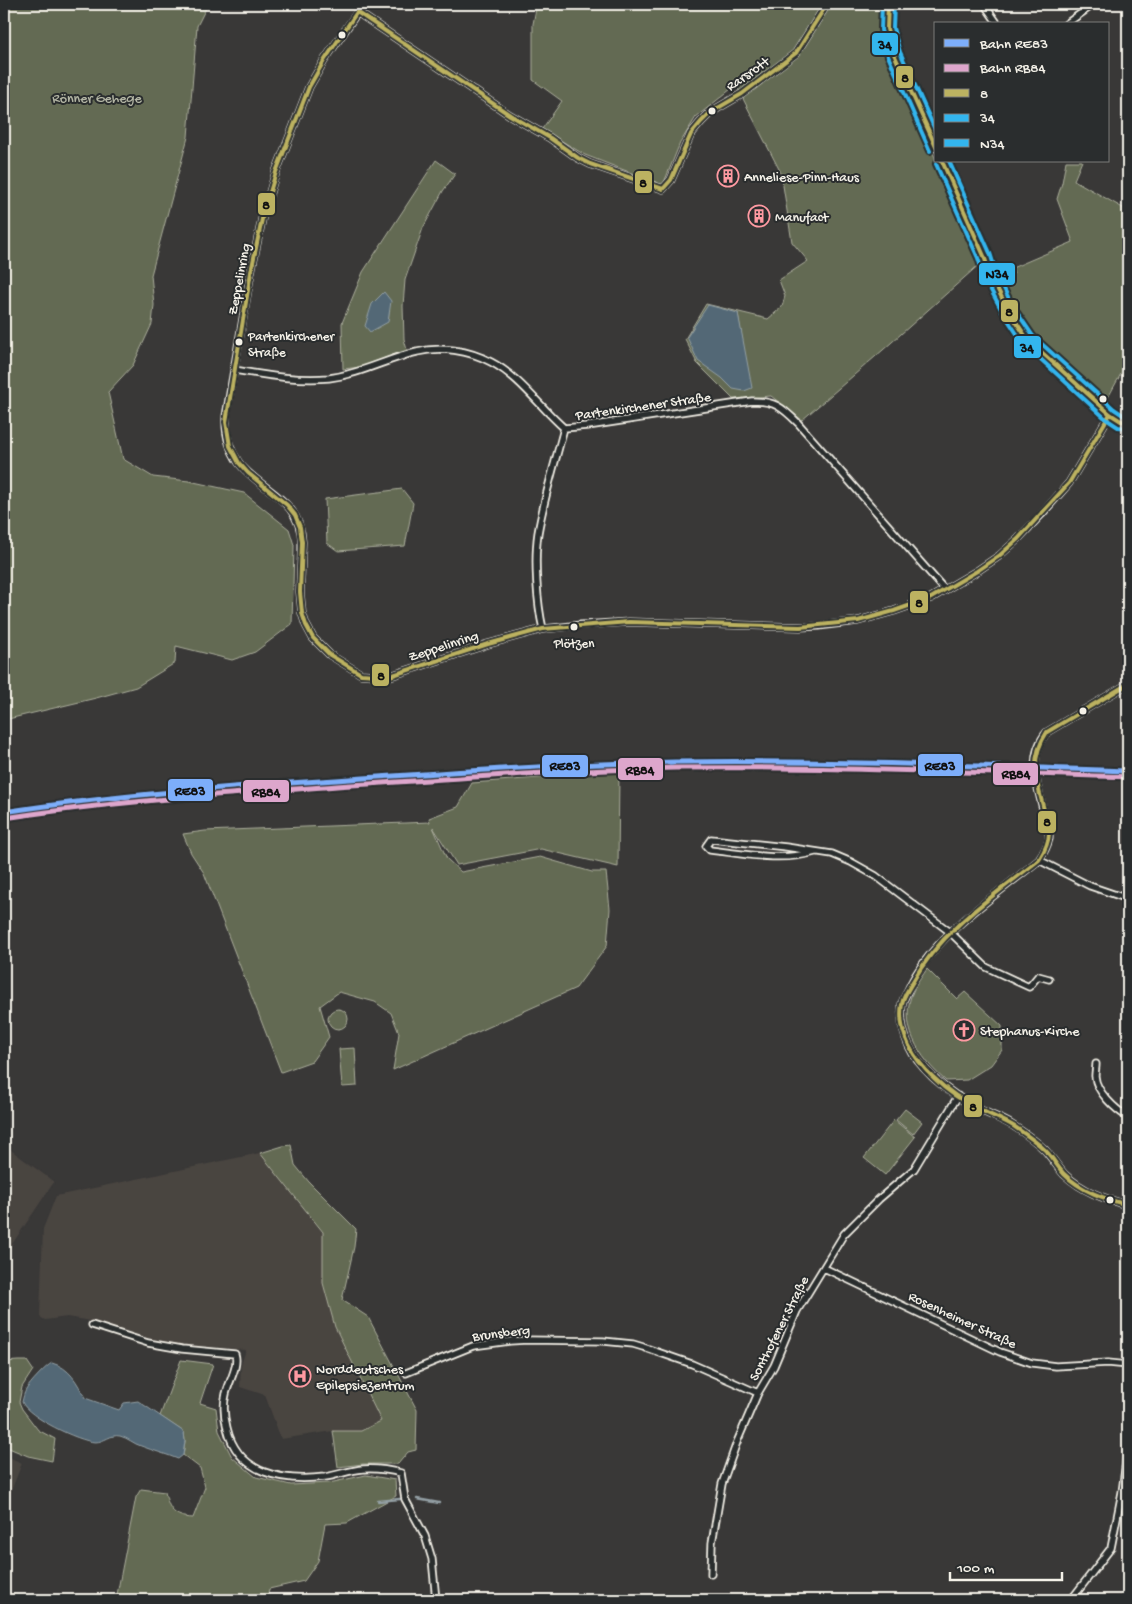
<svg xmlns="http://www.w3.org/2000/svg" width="1132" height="1604" font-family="'Gochi Hand',sans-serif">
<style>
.built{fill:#4a4541}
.green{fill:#636b52;stroke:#acae9d;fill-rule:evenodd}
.water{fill:#526876;stroke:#939fa4}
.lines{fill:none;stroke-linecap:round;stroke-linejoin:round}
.stream{stroke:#939fa4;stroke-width:2.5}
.minor-casing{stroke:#f4f1e8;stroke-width:9}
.minor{stroke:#2a2d2e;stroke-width:5.5}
.bus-1-casing{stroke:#2a2d2e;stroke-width:8}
.bus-2-casing{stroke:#2a2d2e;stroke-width:8}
.bus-3-casing{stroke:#2a2d2e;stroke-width:8}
.bus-1{stroke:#bcb261;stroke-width:4}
.bus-2{stroke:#33b5ee;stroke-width:4}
.bus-3{stroke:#33b5ee;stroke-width:4}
.rail-1-casing{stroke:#2a2d2e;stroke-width:9}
.rail-2-casing{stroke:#2a2d2e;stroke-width:9}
.rail-1{stroke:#7daefa;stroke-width:5}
.rail-2{stroke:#dda6cc;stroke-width:5}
.bus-dot{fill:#f4f1e8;stroke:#2a2d2e;stroke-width:2}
.labels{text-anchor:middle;stroke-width:4;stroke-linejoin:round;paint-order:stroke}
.bus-label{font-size:13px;fill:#f4f1e8;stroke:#2a2d2e;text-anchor:start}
.street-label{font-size:14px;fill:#f4f1e8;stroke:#2a2d2e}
.park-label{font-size:14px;fill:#b3b5a4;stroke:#2a2d2e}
.poi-label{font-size:14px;fill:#f4f1e8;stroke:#2a2d2e;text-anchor:start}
.line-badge{stroke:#2a2d2e;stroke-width:2}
.pale-badge-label{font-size:14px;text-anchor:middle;font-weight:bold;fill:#111}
</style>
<rect width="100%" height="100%" fill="#393837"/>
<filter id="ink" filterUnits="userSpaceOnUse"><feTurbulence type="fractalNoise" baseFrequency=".02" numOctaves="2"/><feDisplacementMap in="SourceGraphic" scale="10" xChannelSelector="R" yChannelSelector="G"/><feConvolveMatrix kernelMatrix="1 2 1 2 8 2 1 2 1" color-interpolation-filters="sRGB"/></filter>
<g filter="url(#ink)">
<path class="built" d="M4 1145 54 1182 4 1256Z
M260 1153 323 1233V1283L335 1327 381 1421 361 1431H333L281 1439 265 1395 240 1387 241 1365 246 1350 173 1344 139 1336 86 1320 67 1317 45 1320 40 1317 43 1229 56 1196Z
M4 1455 22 1463 4 1509Z"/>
<path class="green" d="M4 4H208L197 26 188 137 151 275 154 305 152 324 133 365 108 392 123 459 153 477 189 481 244 493 289 529 294 545 292 624 255 652 232 660 176 646 175 663 136 687 96 698 4 720Z
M537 4H882V27L889 55 982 262 883 350 802 420 771 396 733 399 697 363 685 339 706 304 768 319 782 307 785 296 779 280 808 261 792 242 781 173 736 85 696 117 680 143 663 185 585 155 542 129 562 101 533 80V24ZM738 313 743 344 733 389 722 378Z
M436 160 455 174 443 191 423 228 405 280 403 306 404 339 407 350 361 367 343 369 342 323 363 272Z
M1066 161H1082L1074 180 1128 211V361L1105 403 1032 336 1012 305 999 279 1014 273 1012 268 1073 242 1057 199 1062 183Z
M402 489 413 503 405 546 338 551 327 543 325 499Z
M619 772 618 867 541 849 457 865 433 827 447 859 461 872 540 857 592 872H606L610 909 607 946 576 988 393 1070 399 1033 391 1013 375 1002 339 992 320 1006 329 1037 312 1061 281 1072 204 873 191 853 183 834 205 831 430 822 429 818 458 807 472 783Z
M927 969 957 999 965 992 1002 1026V1050L991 1065 967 1080 946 1081C919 1058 897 1024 914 989 918 982 923 975 927 969Z
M328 1019a10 10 0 1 1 20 0a10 10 0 1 1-20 0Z
M355 1048 357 1086 342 1087 339 1049Z
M905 1109 922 1122 913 1134 896 1120Z
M894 1120 915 1137 885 1175 864 1158Z
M291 1145 295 1165 309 1182 356 1229 354 1247 342 1300 368 1317 417 1410 416 1450 408 1452 398 1464H363L338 1467 333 1431H361L381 1421 335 1327 323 1283V1232L260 1153 283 1146Z
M181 1360 213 1364 200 1403 216 1408 219 1431 232 1457 256 1477 291 1485 329 1483 366 1475 395 1480 396 1496 347 1523 325 1524 318 1561 304 1581 269 1589 267 1600H116L136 1497 141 1489 165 1492C169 1510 174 1517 193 1518L205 1487 200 1468 183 1455 185 1441 184 1432 160 1416Z
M18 1361H27L33 1370 22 1387 19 1402 22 1409 38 1430 55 1439 52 1461 28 1456 4 1446V1362Z"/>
<path class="water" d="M384 292 391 301 388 322 370 332 365 326 372 304Z
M708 305 738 313 752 388 744 391 733 389 722 378 698 361 687 337Z
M52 1363C70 1368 77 1382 85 1398L119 1410 124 1403 138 1401 184 1432 185 1441 183 1455 178 1459C166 1454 154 1451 141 1446 134 1444 128 1438 120 1436 110 1434 105 1442 95 1442 78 1441 28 1417 22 1402 23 1398 24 1393 26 1390 29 1384 47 1365 52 1363Z"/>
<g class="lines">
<path class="stream" d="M417 1499 439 1503
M378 1501 400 1499"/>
<g class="minor-casing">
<path id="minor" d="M363 4 324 61 309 87 276 172 262 219 251 272 226 416C225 432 229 449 239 463 262 492 300 498 302 542L300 592 302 613 306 625 313 638 330 655 361 674 390 676 488 644 543 629 581 625 629 622 800 627 819 626 858 621 894 611 931 598 977 571 999 556 1018 539 1041 515 1069 483 1110 414
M888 4 887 29 894 54 936 148
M984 4 998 24
M357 12 510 115 550 138 578 158 590 164 663 189 671 180 691 134 701 122 711 112 742 94 796 53 827 4
M1066 24 1094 4
M942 161 984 256 990 274 1007 308 1028 340 1110 414 1121 421 1128 422
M234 370C265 375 297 381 329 378 361 374 386 359 417 352 440 346 469 350 491 362 520 377 540 407 564 428L588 426 752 401C775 401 782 407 798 423L945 590
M543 629C537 603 534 560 538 533 544 498 555 463 564 428
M1128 684 1047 732C1026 757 1038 788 1045 817 1047 823 1050 832 1049 839 1047 847 1043 854 1039 860 995 896 931 937 908 990 906 995 903 999 902 1004 899 1026 908 1051 923 1067 936 1082 954 1095 971 1105 984 1113 999 1117 1012 1125 1023 1132 1036 1141 1045 1150 1052 1158 1057 1166 1064 1174 1082 1191 1104 1199 1128 1205
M815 852C781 862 745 854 710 850L706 846 711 839 786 847 832 854 851 862 876 876 950 932 986 967 1029 987 1038 976 1049 979
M1039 860 1090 886 1128 899
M1096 1064C1096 1068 1095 1072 1095 1076 1096 1092 1116 1110 1128 1117
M824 1268 1000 1352 1032 1363 1056 1366 1108 1363 1128 1365
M92 1325 148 1343 182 1349 235 1354C239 1366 229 1381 226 1394 223 1405 224 1417 227 1428 238 1475 284 1482 325 1477 338 1475 350 1470 363 1469 375 1468 389 1470 401 1473L405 1499 425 1536 432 1559 436 1600
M406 1373 473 1346 510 1341 527 1340 603 1341 633 1344 643 1347 692 1364 758 1393
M711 1574 712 1543 722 1484 737 1442 758 1393 774 1366 797 1311 844 1234 879 1199 914 1169 958 1096
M1071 1600 1111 1548 1122 1492 1128 1446"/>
</g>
<use href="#minor" class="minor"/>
<g class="bus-1-casing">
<path id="bus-1" d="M827 4 796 53 742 94 711 112 701 122 691 134 671 180 663 189 590 164 578 158 550 138 510 115 357 12 324 61 309 87 276 172 262 219 251 272 226 422 230 446 239 463 248 473 287 505 295 515 300 527 302 542 300 592 302 613 306 625 313 638 330 655 361 674 390 676 488 644 543 629 629 622 800 627 858 621 894 611 931 598 977 571 999 556 1018 539 1069 483 1110 414
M888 4 887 29 894 54 936 147
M942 161 984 256 990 274 1007 308 1028 340 1110 414 1121 421 1128 422
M1128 684 1047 732C1023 768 1044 796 1049 833 1049 843 1044 852 1039 860 993 896 940 931 912 983 908 990 903 997 902 1004 897 1032 914 1060 934 1078 947 1091 964 1102 981 1110 992 1116 1004 1120 1015 1127 1025 1134 1036 1141 1045 1150 1052 1157 1057 1166 1064 1174 1081 1191 1105 1199 1128 1205"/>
</g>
<g class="bus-2-casing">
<path id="bus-2" d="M882 4 881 30 888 56 930 151
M936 164 978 258 984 277 1002 311 1023 343 1106 419 1118 427 1127 428"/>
</g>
<g class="bus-3-casing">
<path id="bus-3" d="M894 4 893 28 900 52 936 132
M949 161 990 253 996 272 1012 305 1033 336 1114 409 1123 415 1128 416"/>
</g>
<use href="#bus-1" class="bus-1"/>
<use href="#bus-2" class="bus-2"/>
<use href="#bus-3" class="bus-3"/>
<g class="rail-1-casing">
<path id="rail-1" d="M4 812C114 795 225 787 336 780 449 772 562 764 675 762 826 760 977 766 1128 771"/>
</g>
<g class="rail-2-casing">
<path id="rail-2" d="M5 818C115 801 226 794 337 786 450 779 562 770 676 768 826 766 977 773 1128 777"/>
</g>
<use href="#rail-1" class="rail-1"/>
<use href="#rail-2" class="rail-2"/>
</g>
</g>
<defs>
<g id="building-ring" transform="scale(1.125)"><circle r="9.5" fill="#2a2d2e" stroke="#ff9aa2" stroke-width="1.5"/><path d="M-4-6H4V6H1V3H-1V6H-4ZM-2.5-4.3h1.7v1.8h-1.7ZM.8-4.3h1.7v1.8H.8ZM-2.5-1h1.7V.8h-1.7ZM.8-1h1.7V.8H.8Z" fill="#ff9aa2"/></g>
<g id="church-ring" transform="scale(1.125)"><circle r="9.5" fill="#2a2d2e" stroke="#ff9aa2" stroke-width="1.5"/><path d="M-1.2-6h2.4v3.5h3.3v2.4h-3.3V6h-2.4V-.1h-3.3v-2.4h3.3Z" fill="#ff9aa2"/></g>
<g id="hospital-ring" transform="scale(1.125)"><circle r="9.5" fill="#2a2d2e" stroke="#ff9aa2" stroke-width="1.5"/><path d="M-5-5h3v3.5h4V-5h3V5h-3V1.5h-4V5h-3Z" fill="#ff9aa2"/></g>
</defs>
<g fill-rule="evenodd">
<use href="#building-ring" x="728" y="176"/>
<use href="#building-ring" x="759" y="216"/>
<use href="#church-ring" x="964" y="1030"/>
<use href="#hospital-ring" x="300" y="1376"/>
</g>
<g class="bus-dot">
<circle cx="342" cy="35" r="4.5"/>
<circle cx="712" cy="111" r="4.5"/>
<circle cx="239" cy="342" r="4.5"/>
<circle cx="1103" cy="399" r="4.5"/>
<circle cx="574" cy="627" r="4.5"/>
<circle cx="1083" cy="711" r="4.5"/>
<circle cx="1110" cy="1200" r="4.5"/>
</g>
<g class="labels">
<g class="bus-label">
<text x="248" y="340">Partenkirchener<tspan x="248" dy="16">Straße</tspan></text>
<text x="574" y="647" text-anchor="middle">Plötzen</text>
</g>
<g class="street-label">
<text transform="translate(747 73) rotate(-35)" y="5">Rarsrott</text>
<text transform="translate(238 279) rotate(-79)" y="5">Zeppelinring</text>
<text transform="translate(643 405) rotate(-8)" y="5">Partenkirchener Straße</text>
<text transform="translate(443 645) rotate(-18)" y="5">Zeppelinring</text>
<text transform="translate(963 1319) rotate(25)" y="5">Rosenheimer Straße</text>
<text transform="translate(778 1328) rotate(-63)" y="5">Sonthofener Straße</text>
<text transform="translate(501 1332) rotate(-7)" y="5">Brunsberg</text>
</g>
<g class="park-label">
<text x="97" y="102">Rönner Gehege</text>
</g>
<g class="poi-label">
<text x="744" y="181">Anneliese-Pinn-Haus</text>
<text x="775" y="221">Manufact</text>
<text x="980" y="1035">Stephanus-Kirche</text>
<text x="316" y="1373">Norddeutsches<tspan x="316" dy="16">Epilepsiezentrum</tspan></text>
</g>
</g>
<g class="line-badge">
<rect x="871" y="32" width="28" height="24" rx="5" fill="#33b5ee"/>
<rect x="895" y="65" width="19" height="24" rx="5" fill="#bcb261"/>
<rect x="634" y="170" width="19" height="24" rx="5" fill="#bcb261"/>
<rect x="257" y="192" width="19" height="24" rx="5" fill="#bcb261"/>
<rect x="978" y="262" width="38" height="24" rx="5" fill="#33b5ee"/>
<rect x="1000" y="299" width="19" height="24" rx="5" fill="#bcb261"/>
<rect x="1013" y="335" width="29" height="24" rx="5" fill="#33b5ee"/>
<rect x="909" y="590" width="20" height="24" rx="5" fill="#bcb261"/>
<rect x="371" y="663" width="19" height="24" rx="5" fill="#bcb261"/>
<rect x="917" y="753" width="47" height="24" rx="5" fill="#7daefa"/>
<rect x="541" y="754" width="48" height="24" rx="5" fill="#7daefa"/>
<rect x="617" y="757" width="47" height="24" rx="5" fill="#dda6cc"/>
<rect x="992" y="762" width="47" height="24" rx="5" fill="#dda6cc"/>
<rect x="167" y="778" width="47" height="24" rx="5" fill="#7daefa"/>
<rect x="242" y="779" width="48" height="24" rx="5" fill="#dda6cc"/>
<rect x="1037" y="810" width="20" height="24" rx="5" fill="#bcb261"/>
<rect x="963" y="1094" width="20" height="24" rx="5" fill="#bcb261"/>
</g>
<g class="pale-badge-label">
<text x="885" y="49">34</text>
<text x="905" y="82">8</text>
<text x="643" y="187">8</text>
<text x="266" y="209">8</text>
<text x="997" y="278">N34</text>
<text x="1009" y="316">8</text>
<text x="1027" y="352">34</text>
<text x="919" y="607">8</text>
<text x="381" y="680">8</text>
<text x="940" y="770">RE83</text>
<text x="565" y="770">RE83</text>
<text x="640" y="774">RB84</text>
<text x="1016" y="778">RB84</text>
<text x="190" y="795">RE83</text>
<text x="266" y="796">RB84</text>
<text x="1047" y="826">8</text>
<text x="973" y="1111">8</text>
</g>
<rect width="1132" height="1604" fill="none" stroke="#2a2d2e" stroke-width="20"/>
<rect x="10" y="10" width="1112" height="1584" fill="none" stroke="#f4f1e8" stroke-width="2" filter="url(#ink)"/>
<rect x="934" y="22" width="175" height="140" fill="#2a2d2e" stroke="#7b7b78"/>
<rect x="944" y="39" width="25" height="8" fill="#7daefa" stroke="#7b7b78"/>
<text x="980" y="48" font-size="15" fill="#f4f1e8">Bahn RE83</text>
<rect x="944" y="64" width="25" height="8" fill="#dda6cc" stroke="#7b7b78"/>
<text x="980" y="72" font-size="15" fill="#f4f1e8">Bahn RB84</text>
<rect x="944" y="89" width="25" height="8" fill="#bcb261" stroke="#7b7b78"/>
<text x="980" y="98" font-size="15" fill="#f4f1e8">8</text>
<rect x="944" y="114" width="25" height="8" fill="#33b5ee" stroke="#7b7b78"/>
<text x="980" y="122" font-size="15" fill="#f4f1e8">34</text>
<rect x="944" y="139" width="25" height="8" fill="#33b5ee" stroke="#7b7b78"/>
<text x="980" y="148" font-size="15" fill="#f4f1e8">N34</text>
<path d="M950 1572v8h112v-8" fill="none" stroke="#f4f1e8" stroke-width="2.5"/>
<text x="957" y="1572" font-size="15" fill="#f4f1e8" stroke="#2a2d2e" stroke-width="4" paint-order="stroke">100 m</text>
</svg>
